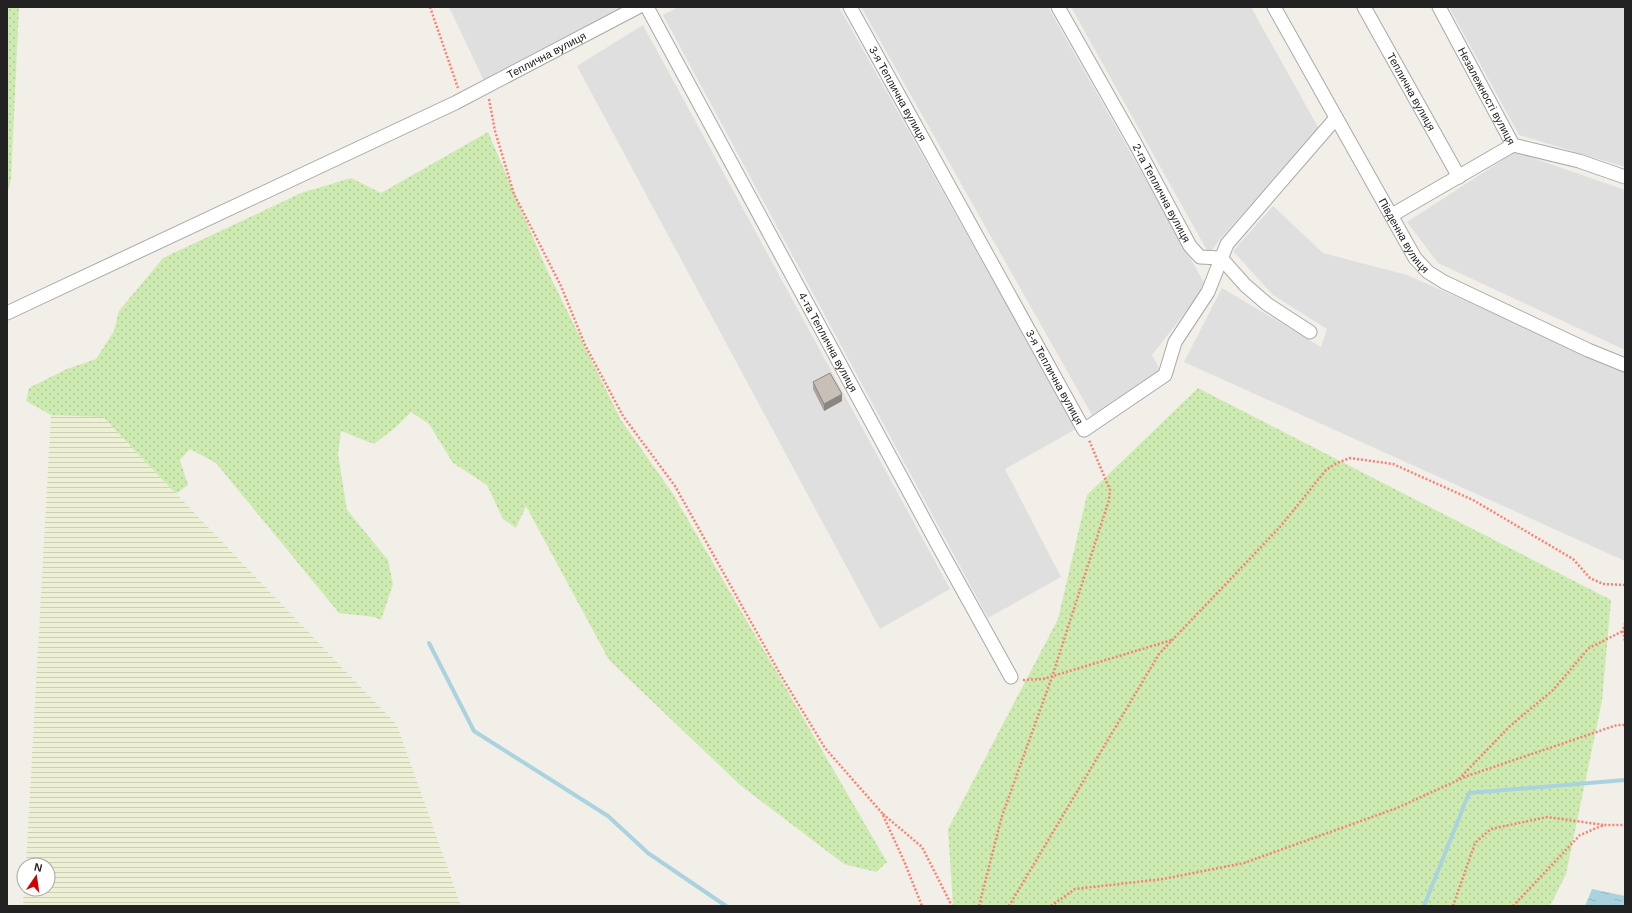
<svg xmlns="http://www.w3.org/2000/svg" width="1632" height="913" font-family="Helvetica,sans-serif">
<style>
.residential{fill:#e0dfdf}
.farmland{fill:url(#farmland-rules)}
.grass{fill:url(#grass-dots)}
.water{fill:url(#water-ripples)}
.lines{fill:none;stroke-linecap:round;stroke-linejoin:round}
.stream{stroke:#aad3df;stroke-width:4}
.minor-casing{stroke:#a9a9a9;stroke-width:15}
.path{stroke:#fa8072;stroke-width:2.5;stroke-dasharray:2 2;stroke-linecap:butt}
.minor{stroke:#fff;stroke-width:13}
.wall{fill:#aba49e}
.shaded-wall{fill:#8b8681}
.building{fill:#c7bfb8;stroke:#8b8681}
.labels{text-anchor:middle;stroke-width:3;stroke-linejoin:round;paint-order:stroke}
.street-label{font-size:11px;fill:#222;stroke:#fff}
</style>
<defs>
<pattern id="farmland-rules" width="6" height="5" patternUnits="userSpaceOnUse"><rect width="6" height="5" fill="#eef0d5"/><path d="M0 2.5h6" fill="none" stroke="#ccceb7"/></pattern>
<pattern id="grass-dots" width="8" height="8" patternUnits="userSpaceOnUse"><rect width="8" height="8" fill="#cdebb0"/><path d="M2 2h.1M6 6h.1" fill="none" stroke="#b0c997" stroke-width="1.8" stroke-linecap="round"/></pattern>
<pattern id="water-ripples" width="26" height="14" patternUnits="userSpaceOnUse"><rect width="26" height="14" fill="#aad3df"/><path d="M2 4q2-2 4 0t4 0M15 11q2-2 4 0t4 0" fill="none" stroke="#92b5bf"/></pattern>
</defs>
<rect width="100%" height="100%" fill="#f2efe9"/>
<path class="residential" d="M449 7H626L484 81Z
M678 7H839L1076 429 1005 469 1061 577 988 618 663 15Z
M861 7H1048L1206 286 1152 355 1160 370 1092 415Z
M1071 7H1251L1319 129 1220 239 1209 254Z
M1449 7H1625V167L1519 135Z
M643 25 950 589 880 629 577 66Z
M1515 152 1625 190V350L1438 263 1407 222Z
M1273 206 1323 253 1407 275 1625 371V561L1184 362 1222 288 1321 347 1327 329 1273 295 1233 251Z"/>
<path class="farmland" d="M51 415 103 417 397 725 461 906H23L24 889H48V865H26Z"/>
<path class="grass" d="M7 7H19L11 180 7 195Z
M488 132 547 270 621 420 673 494 887 862 876 872 844 864 740 785 609 660 526 506 516 528 503 519 487 485 453 463 429 424 411 412 396 427 374 444 341 431 338 454 347 510 388 560 393 584 381 620 374 617 339 613 216 463 190 449 180 460 188 485 176 494 103 417 51 415 26 401 29 388 67 369 96 359 114 331 119 311 163 258 301 193 351 178 381 193Z
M1198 388 1611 600 1602 701 1566 874 1550 906H953L948 829 1058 619 1087 495Z"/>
<path class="water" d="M1592 889 1625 896V906H1585Z"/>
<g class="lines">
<path class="stream" d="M429 643 474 731 608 816 648 853 726 906
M1424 906 1469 793 1625 780"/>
<g class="minor-casing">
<g id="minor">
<path id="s1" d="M647 7 940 549 1011 677"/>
<path id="s2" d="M850 7 1084 430 1165 375 1175 342 1208 292 1227 244 1336 118"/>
<path id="s3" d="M1058 7 1135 143 1190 246 1200 257 1221 258 1245 285 1267 304 1310 332"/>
<path id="s4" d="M1274 7 1415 258 1428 272 1444 282 1588 350 1625 365"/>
<path id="s5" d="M1364 7 1459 177"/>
<path id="s6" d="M1439 7 1513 145 1579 161 1625 177"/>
<path d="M1392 215 1513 145"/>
<path id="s7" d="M7 313 455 103 638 7"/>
</g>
</g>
<path class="path" d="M430 7 458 88
M489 99 495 131 514 194 561 286 585 345 623 416 675 486 780 674 825 748 882 813 904 861 922 906
M1625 623 1623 630 1625 642
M1023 680 1043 679 1172 640
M1459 779 1509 727 1553 690 1589 648 1625 630
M883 814 922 847 952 906
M979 906 1002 816 1052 677 1109 500 1110 490 1089 440
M1009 906 1159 654 1280 527 1326 470 1337 463 1350 458 1393 464 1473 500 1573 559 1590 578 1603 584 1625 585
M1051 906 1075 889 1163 879 1244 863 1397 808 1467 776 1617 725H1625
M1453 906 1475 843 1491 829 1547 817 1604 825
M1513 906 1580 835 1604 825H1625"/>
<use href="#minor" class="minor"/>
</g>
<path class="wall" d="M813 382 842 401 824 411 813 389Z"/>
<path class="shaded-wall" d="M842 394V401L824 411V404Z"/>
<path class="building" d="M830 373 842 394 824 404 813 382Z"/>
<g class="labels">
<g class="street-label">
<text dy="4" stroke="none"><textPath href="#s7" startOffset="598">Теплична вулиця</textPath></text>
<text dy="4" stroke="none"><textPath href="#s5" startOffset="97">Теплична вулиця</textPath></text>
<text dy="4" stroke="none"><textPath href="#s2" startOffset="99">3-я Теплична вулиця</textPath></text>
<text dy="4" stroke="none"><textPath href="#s6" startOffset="101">Незалежності вулиця</textPath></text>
<text dy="4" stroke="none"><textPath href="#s3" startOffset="213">2-га Теплична вулиця</textPath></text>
<text dy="4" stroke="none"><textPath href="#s4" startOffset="263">Південна вулиця</textPath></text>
<text dy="4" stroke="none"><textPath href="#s1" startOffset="381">4-та Теплична вулиця</textPath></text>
<text dy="4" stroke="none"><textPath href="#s2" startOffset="423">3-я Теплична вулиця</textPath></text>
</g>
</g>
<rect width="1632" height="913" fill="none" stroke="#222222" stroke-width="16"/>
<g transform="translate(36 877) rotate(13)"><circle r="19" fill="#ffffff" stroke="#a7a7a7"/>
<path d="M0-3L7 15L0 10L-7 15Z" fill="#d40000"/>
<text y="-6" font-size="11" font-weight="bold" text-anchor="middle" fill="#222222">N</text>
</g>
</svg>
